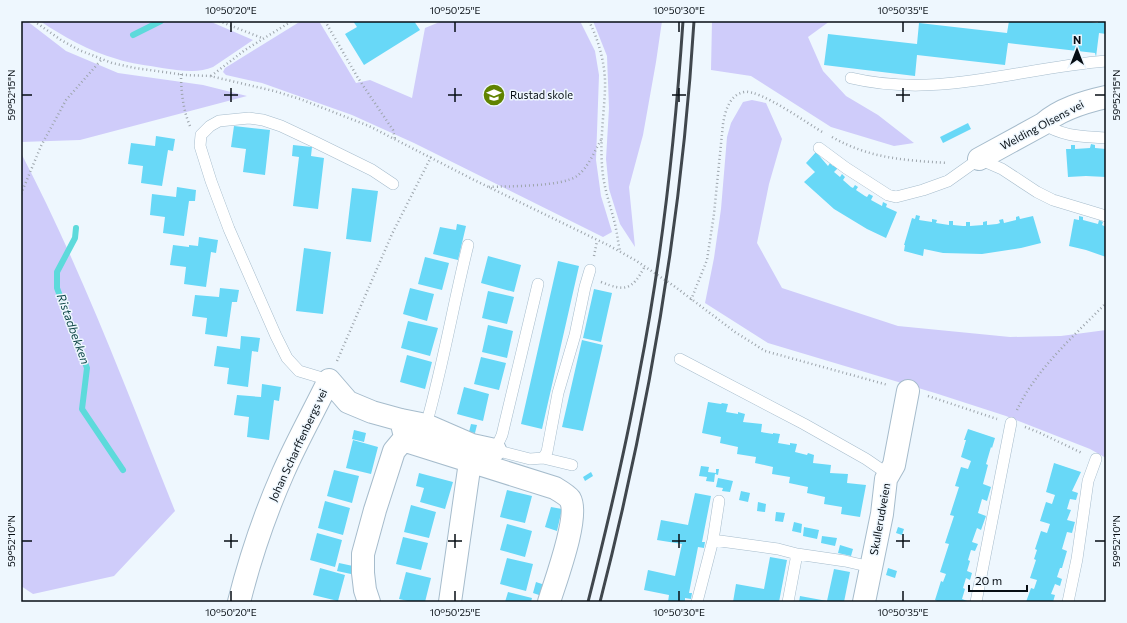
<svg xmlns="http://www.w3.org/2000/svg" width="1127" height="623" font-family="Commissioner,sans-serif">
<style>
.green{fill:#cfccfa}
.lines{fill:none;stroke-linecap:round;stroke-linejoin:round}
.stream{stroke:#5ddadb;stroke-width:6}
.building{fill:#68d8f7}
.service-casing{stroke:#a6bccc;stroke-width:12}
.minor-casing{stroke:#a6bccc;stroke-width:24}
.path{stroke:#9da5ac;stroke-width:2.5;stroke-dasharray:1 3;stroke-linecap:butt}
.service{stroke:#fff;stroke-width:11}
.minor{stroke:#fff;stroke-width:22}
.rail{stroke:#40474d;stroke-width:3}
.ticks{fill:none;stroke:#070e14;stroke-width:1.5}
.labels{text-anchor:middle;stroke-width:3;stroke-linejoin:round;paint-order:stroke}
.poi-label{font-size:11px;fill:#070e14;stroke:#eef7fe;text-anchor:start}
.street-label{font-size:11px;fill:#070e14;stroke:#eef7fe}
.water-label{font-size:12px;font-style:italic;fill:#104849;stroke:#eef7fe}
.neatline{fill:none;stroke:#070e14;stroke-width:1.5}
.ticks-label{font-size:10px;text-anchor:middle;fill:#070e14}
</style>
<rect width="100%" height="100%" fill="#eef7fe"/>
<path class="green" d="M21 21H27L66 51 118 73 203 85 247 96 80 140 21 142Z
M40 21H209L253 40 213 67C198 74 178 70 162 68 147 65 131 64 117 59 89 51 64 37 40 21Z
M301 21H319L356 83 370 80 412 98 425 28 442 21H580L595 51 599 75 596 160 601 196 612 232 603 237 414 143 352 115 262 83 226 75 223 72 225 68Z
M593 21H662L656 62 643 135 629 187 635 247 620 224 609 189 606 159 609 108 607 56Z
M712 21H830L808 37 823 71 846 96 878 115 914 143 894 146 831 127 751 76 711 70Z
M752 100 766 103 782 139 769 184 757 243 782 288 898 326 1010 337 1061 336 1106 330V458L1090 449 1006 416 935 393 768 343 705 303 714 258 721 209 727 137 731 123 743 102Z
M21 153C81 268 127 391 175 511L114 576 33 594 21 586Z"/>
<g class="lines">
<path class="stream" d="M133 35 161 21
M76 228 75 238 57 272V288L87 368 82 409 123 470"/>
</g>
<path class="building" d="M353 21H414L420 30 364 65 345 34 357 27Z
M1009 21H1084L1098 23V21H1106V34L1099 33 1096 57 1095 53 1008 43 1005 65 917 55 915 76 824 65 828 34 917 44 919 23 1007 33Z
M968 123 971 129 943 143 940 137Z
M234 126 270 130 265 175 243 172 246 149 231 147Z
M156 136 175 139 173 151 168 150 162 186 141 183 143 166 128 164 131 143 155 146Z
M1091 144 1095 145V148L1106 149V177L1086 176 1068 177 1066 149H1071V145H1075V149L1090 148Z
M293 145 312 147 311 156 324 158 318 209 293 206 299 157 292 156Z
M816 152 828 166 830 163 833 166 834 164 838 168 834 172 840 177 842 174 845 177 843 180 851 187 853 188 855 185 858 187 856 190 865 196 867 197 869 194 873 196 871 200 882 206 883 202 887 204 886 207 897 212 886 238 867 229 834 209 804 182 815 172 806 163Z
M177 187 196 190 195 201H189L184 236 163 233 165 217 150 215 152 194 176 197Z
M352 188 378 191 371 242 346 239Z
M916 215 920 216 919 220 932 222V219L937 220 936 223 949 225V221H953V225L963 226H966V222H970V226L983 225V222L987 221V225L997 224 1000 223 999 220 1003 219 1004 223 1016 220V217L1019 216 1020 219 1033 216 1041 243 1021 248 982 254 943 253 924 249 923 256 904 251 905 245H904L912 218 915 219Z
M1079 216 1083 217V220L1098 224 1099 220 1103 222 1102 225 1106 227V257L1086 250 1069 246 1074 219 1079 220Z
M457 224 466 226 458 260 433 254 440 227 456 230Z
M199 237 218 240 216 253 211 252 206 287 184 284 186 267 170 265 173 245 189 247V245L198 246Z
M304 248 331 252 323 314 296 311Z
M488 256 521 265 514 292 481 283Z
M425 257 449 263 442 290 418 284Z
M558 261 579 266 542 429 521 424Z
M220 288 239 290 237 302H232L227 337 205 334 207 318 192 316 195 295 219 297Z
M410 288 434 294 427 321 403 314Z
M594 289 612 293 601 342 583 338Z
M488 291 514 297 507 324 482 318Z
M408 321 438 328 430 356 401 348Z
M488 325 513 331 507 358 482 352Z
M241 336 260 338 258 352 252 351 248 387 227 384 229 368 214 366 217 346 240 349Z
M582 340 603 345 583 431 562 427Z
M407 355 432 362 425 389 400 382Z
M481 357 506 363 499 390 474 384Z
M262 384 281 387 279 401 274 400 269 440 247 437 249 417 234 415 237 395 261 397Z
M464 387 489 394 483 421 457 414Z
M708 402 721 404 722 403 728 404 726 412 738 414V412L745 414 743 422 762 424 761 432 773 434V433L780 434 778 443 790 445V443L797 444 795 452 807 455 808 453 814 455 813 463 831 465 830 473 848 474 847 483 866 485 860 517 841 514 842 507 824 504 825 497 807 493 808 487 789 483 790 477 772 474 773 467 755 463 756 457 737 454 738 447 720 443 721 437 702 433Z
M471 424 477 425 475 433 469 432Z
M968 429 995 438 992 448 991 447 986 464 988 465 983 484 991 487 987 501 982 499 978 513 986 516 981 530 977 528 972 542 978 544 975 551 971 550 968 560 970 561 967 571 972 573 970 580 966 578 963 588 965 589 962 599 970 602H937V601L935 600 941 581 943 582 946 574 940 572 949 544 945 543 954 516 950 515 959 487 955 486 961 467 968 469 971 461 961 457 966 440H964Z
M354 430 366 433 364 442 352 439Z
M353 440 378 447 371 474 346 468Z
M1054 463 1081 472 1072 491 1078 493 1076 500 1070 499 1067 509 1071 510 1067 520 1075 522 1072 533 1067 532 1062 549 1067 551 1062 568H1060L1057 577 1062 579 1060 586 1055 584 1051 594 1055 595 1053 602H1026L1031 588 1034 589 1037 580 1030 578 1036 560 1034 559 1037 550 1035 549 1041 531 1047 533 1050 524 1040 521 1046 502 1052 504 1055 495 1046 492Z
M701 466 709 467 708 472 716 473V469H719L718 475 715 474 714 482 706 481 707 477 699 476Z
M334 470 359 476 352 503 327 496Z
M591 472 593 476 585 481 583 477Z
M419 473 453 482 445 509 420 502 424 488 416 486Z
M718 478 733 481 730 492 722 491 723 488 716 487Z
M507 490 532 496 525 523 500 517Z
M741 491 750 493 748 502 739 500Z
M695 493 711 496 702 542H705L704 548 698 547 689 593H692L691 599 685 598V602H668L669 595 644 590 648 570 675 576 682 544 657 540 661 520 688 525Z
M325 501 350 508 343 535 318 528Z
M758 502 766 504 765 512 757 511Z
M411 505 436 512 429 538 404 532Z
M551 507 562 509 557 531 545 527Z
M776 512 785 513 783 522 775 521Z
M794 522 802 524 801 533 792 531Z
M507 524 532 531 525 557 500 550Z
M804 527 819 530 817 539 803 536Z
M898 527 904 529 902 535 896 533Z
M317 533 342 540 335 567 310 560Z
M822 536 837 538 835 546 821 543Z
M403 537 428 543 421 570 396 564Z
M840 545 853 549 851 556 838 553Z
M770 557 787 560 779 602H733L736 584 764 589Z
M507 558 533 564 526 591 500 584Z
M339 563 353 566 351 574 337 571Z
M320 568 345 575 338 601 313 595Z
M888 568 897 571 895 578 886 575Z
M834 569 850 572 844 602H799L800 596 827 601Z
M406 572 431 578 425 602H412L399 599Z
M536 582 545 585 542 596 533 593Z
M508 592 532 598 531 602H505Z"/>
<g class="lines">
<g class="service-casing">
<path id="service" d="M851 78C939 99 1019 68 1106 61
M1043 124C1065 137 1081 136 1106 138
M819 148 846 168 888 195 896 197 923 190 948 181 979 159 1002 169 1037 192 1053 200 1106 216
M538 284 502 435 495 450 530 459 543 458 547 452 558 393 575 335 585 287 590 270
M680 359 804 424 866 459 882 470 886 479
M329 380 299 371 287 358 276 336 229 229 211 181 200 146 201 135 210 126 219 121 249 118 263 120 281 126 315 142 372 170 393 184
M426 425C443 366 453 305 468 245
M543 458 572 465
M713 540 719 501
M697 602 713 540 778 549 797 554 845 561 871 567
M788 602 797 554
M976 602 1011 423
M1068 602 1077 559 1088 481 1096 459"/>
</g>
<g class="minor-casing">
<path id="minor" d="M979 159 1043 124C1060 109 1084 102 1106 97
M401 420 406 441 555 488C560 491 567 495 570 499 580 516 555 582 549 602
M239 602C250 558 265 514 283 473 297 441 314 411 329 380L348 402 372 412 401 420 426 425 472 445 495 450
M369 602 365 590 363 573V554L375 510 394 451 404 439
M450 602 470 462
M864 602 882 514 886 479 894 465 908 391"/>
</g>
<path class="path" d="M34 21 61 40 79 50 112 63 135 68 185 75 210 76 274 91 300 99 369 126 476 181 608 245 635 260 674 286 735 332 765 351 888 385
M219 21 262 38
M325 21 358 78 393 130 395 139
M589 21C599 41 606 66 605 89 604 114 600 139 602 165 603 186 610 204 615 224 617 233 618 242 620 251
M181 74C181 91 183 110 190 126
M211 76 245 50 292 21
M832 137C871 159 904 160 947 163
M489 187C509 186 561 187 577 176 588 168 594 152 601 140
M21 194 41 146 66 100 102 59
M594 256 597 241
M601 282C626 292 632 290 645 266
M691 300 707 260 714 214 723 124C725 112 729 95 744 92 760 89 808 124 824 133
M337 361 392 234 431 157
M928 396 997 419
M1017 410C1036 369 1075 335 1106 303
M1025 427 1038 432 1082 453"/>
<use href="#service" class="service"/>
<use href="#minor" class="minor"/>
<path class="rail" d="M588 602C607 527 625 451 639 375 662 258 675 140 683 21
M600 602C649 411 682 218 694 21"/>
</g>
<path class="ticks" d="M231 22V32M455 22V32M679 22V32M903 22V32M231 88V102M455 88V102M679 88V102M903 88V102M22 95H32M224 95H238M448 95H462M672 95H686M896 95H910M1095 95H1105M231 534V548M455 534V548M679 534V548M903 534V548M22 541H32M224 541H238M448 541H462M672 541H686M896 541H910M1095 541H1105M231 591V601M455 591V601M679 591V601M903 591V601"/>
<defs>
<g id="school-disc" transform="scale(1.15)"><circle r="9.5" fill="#608300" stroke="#eef7fe"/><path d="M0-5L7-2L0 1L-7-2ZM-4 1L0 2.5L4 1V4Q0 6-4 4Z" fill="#fff"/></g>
</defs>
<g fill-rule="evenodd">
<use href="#school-disc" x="494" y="95"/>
</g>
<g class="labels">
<g class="poi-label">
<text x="510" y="99">Rustad skole</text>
</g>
<g class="street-label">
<text transform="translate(1042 125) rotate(-28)" y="4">Welding Olsens vei</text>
<text transform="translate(298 445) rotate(-65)" y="4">Johan Scharffenbergs vei</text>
<text transform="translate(880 519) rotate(-80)" y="4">Skullerudveien</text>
</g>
<g class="water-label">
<text transform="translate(73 329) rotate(70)" y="4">Ristadbekken</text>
</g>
</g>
<rect width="1127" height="623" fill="none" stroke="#eef7fe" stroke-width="44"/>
<g transform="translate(1077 50)" stroke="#eef7fe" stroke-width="3" paint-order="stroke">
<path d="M0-3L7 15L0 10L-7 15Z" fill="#070e14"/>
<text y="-6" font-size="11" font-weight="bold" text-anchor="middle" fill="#070e14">N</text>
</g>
<path d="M969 585v6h58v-6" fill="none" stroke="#070e14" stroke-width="2"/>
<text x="975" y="585" font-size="12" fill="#070e14" stroke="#eef7fe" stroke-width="3" paint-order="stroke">20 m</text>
<rect x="22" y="22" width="1083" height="579" class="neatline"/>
<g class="ticks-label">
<text x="231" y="14">10°50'20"E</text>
<text x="455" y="14">10°50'25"E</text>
<text x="679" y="14">10°50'30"E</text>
<text x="903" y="14">10°50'35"E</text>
<text transform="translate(11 95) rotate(-90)" y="4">59°52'15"N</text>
<text transform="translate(1116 95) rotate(-90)" y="4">59°52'15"N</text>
<text transform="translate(11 541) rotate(-90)" y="4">59°52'10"N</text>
<text transform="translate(1116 541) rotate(-90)" y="4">59°52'10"N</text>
<text x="231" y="616">10°50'20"E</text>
<text x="455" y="616">10°50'25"E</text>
<text x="679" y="616">10°50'30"E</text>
<text x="903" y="616">10°50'35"E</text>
</g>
</svg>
